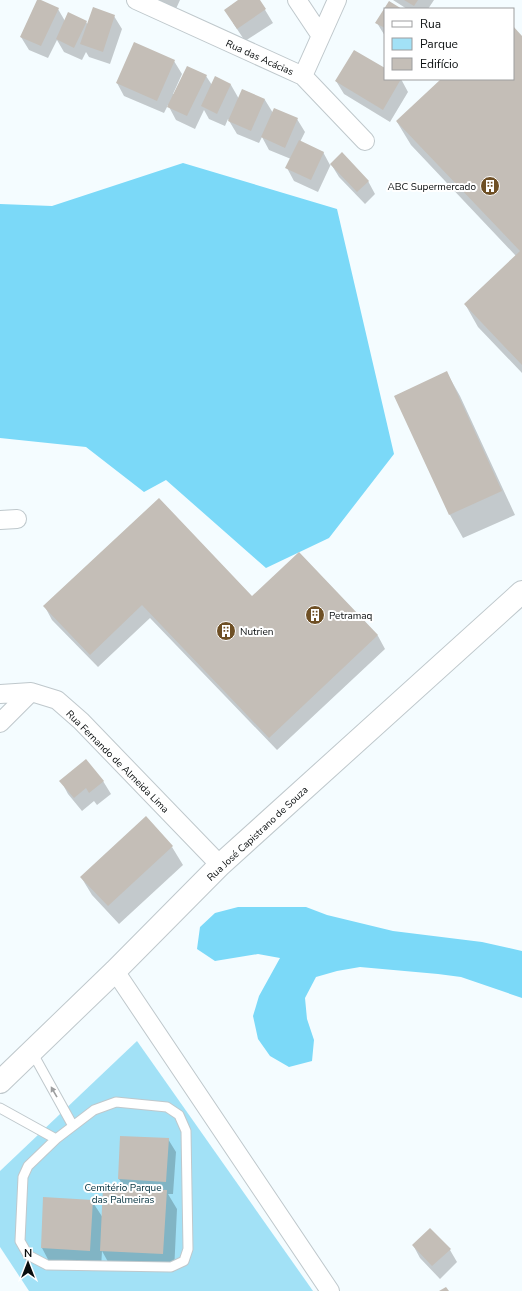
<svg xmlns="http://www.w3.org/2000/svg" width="522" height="1291" font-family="'Nunito Sans',sans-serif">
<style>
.green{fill:#a2e1f6}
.forest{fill:#7bd9f8}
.shadow{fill:#0003}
.building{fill:#c4beb7}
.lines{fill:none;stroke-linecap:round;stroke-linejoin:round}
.lane-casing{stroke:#bfc8cc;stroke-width:11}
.street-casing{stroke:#bfc8cc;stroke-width:20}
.secondary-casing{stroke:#bfc8cc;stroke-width:24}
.lane{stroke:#fff;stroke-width:9}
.street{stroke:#fff;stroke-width:18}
.secondary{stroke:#fff;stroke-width:22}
.oneway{fill:#9d9e9f}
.labels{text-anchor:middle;stroke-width:4;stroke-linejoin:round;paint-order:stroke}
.street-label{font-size:10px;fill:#090d0e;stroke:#fff}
.poi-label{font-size:10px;fill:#090d0e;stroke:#fff;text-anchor:start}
.park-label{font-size:10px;fill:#01303d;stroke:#fff}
</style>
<rect width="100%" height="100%" fill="#f4fcff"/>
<path class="green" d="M137 1041 313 1291H29L0 1247V1171Z"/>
<path class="forest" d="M183 163 337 209 394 454 329 538 266 568 166 480 144 492 86 447 0 438V204L52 206Z
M238 907H306L327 915 393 931 482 942 522 951V998L461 977 438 974 360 967 337 971 316 977 305 998 307 1019 314 1040 312 1061 289 1067 270 1056 258 1039 253 1016 259 996 280 958 258 954 215 961 197 949 200 927 215 913Z"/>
<path class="shadow" d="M38 0 58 9 65 21 86 22 88 25 114 16 122 29 110 64 89 57 86 52 82 60 64 52 57 40 48 58 29 50 21 37Z
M151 0H180L175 11Z
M240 0H259L273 23 245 41 233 23Z
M393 0H434L428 9H407Z
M389 2 400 9H385V36L377 23Z
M513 28 522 37V373L478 327 465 304 516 256 411 145 397 122 442 79H513Z
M174 61 182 74 173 94H175L206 76 212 85 216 77 231 85 239 99 243 90 265 100 273 113 297 119 305 132 300 142 323 152 330 165 342 154 368 181 375 194 365 204 339 177 331 164 318 192 294 181 287 168 291 159 269 150 262 137 259 143 237 134 228 119 225 126 209 119 204 110 195 129 176 120 168 105 164 113 124 96 117 83Z
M385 70V79H401L408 92 390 122 344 94 336 81Z
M447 373 460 396 515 515 463 538 450 515 395 396Z
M299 553 378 636 385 649 277 750 150 618 98 667 52 620 45 607 252 597Z
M61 781H103L111 794 97 805 94 801 82 811 68 794Z
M172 847 183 865 119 924 92 895 81 877Z
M168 1139 176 1152 173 1194H168L177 1209 174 1272 112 1269 102 1251 101 1269 52 1267 42 1248 92 1201 103 1218 125 1188 119 1179Z
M413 1245 450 1250 457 1262 440 1279 420 1258Z"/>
<path class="building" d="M37 0H41L59 8 41 46 20 37Z
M238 0H260L266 9 237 29 224 10Z
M404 0H418L414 6Z
M389 1 402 9H385V28L375 23Z
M93 7 115 15 103 52 80 44Z
M68 12 87 21 74 48 56 39Z
M513 26 522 36V365L464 304 520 251 396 121 441 79H513Z
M134 42 175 60 157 101 116 83Z
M354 50 385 68V79H401L383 110 335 81Z
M187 66 207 75 187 116 167 107Z
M215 76 231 84 217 114 201 106Z
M242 89 265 99 251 131 228 121Z
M274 108 298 118 285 148 261 137Z
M299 140 324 152 311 180 285 168Z
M342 152 369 181 357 192 330 164Z
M447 371 502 491 449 515 394 396Z
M159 498 252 596 299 552 378 635 269 738 142 605 90 655 43 606Z
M86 759 104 781 89 793 86 788 74 798 59 781Z
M146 816 173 846 108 906 80 877Z
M120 1136 169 1138 166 1182 118 1179Z
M103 1186 167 1190 163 1254 100 1251Z
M43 1197 93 1200 90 1251 41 1248Z
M430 1228 451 1249 432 1266 412 1245Z
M446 1287 449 1291H439Z"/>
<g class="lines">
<g class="lane-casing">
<path id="lane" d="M32 1052 73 1126
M116 1102 167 1107 179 1115 186 1131 188 1249 184 1261 171 1267 47 1265 28 1255 20 1241 23 1177 28 1166 56 1139 94 1110Z
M0 1108 56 1139"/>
</g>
<g class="street-casing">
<path id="street" d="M136 0 303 76 365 141
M297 0 321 36
M303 76 337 0
M0 520 17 519
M0 694 31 692 57 700 81 721 220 865
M0 723 31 692
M115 971 330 1291"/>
</g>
<g class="secondary-casing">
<path id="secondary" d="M0 1082 115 971 220 865 522 592"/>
</g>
<use href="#lane" class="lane"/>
<use href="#street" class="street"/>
<use href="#secondary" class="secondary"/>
</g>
<defs><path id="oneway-solid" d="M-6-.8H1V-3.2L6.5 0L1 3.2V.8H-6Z"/></defs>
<use class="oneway" href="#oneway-solid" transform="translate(54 1092) rotate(-120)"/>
<defs>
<g id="building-disc" transform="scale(1)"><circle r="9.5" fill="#6e4f24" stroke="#fff"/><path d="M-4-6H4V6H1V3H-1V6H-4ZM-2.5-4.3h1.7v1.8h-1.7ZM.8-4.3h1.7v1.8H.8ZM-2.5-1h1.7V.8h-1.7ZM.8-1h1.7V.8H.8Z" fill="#fff"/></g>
</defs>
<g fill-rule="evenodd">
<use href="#building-disc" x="490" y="186"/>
<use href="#building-disc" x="315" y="615"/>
<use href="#building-disc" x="226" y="631"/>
</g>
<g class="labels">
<g class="street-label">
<text transform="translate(260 57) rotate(24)" y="4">Rua das Acácias</text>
<text transform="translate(118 761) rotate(45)" y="4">Rua Fernando de Almeida Lima</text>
<text transform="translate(257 833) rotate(-43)" y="4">Rua José Capistrano de Souza</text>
</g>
<g class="poi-label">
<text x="476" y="190" text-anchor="end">ABC Supermercado</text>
<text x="329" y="619">Petramaq</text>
<text x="240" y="635">Nutrien</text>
</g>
<g class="park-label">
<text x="123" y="1191">Cemitério Parque<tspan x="123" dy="12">das Palmeiras</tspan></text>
</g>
</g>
<rect x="384" y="8" width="130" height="72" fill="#ffffff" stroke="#9d9e9f"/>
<rect x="392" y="21" width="20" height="6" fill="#ffffff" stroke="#9d9e9f"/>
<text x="420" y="28" font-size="12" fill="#090d0e">Rua</text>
<rect x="392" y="38" width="20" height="12" fill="#a2e1f6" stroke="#9d9e9f"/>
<text x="420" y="48" font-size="12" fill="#090d0e">Parque</text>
<rect x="392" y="58" width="20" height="12" fill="#c4beb7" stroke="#9d9e9f"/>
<text x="420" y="68" font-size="12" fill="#090d0e">Edifício</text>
<g transform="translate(28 1263)" stroke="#ffffff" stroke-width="3" paint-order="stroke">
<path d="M0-3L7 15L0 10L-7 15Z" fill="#090d0e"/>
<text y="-6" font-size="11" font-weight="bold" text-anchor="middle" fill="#090d0e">N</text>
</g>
</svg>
